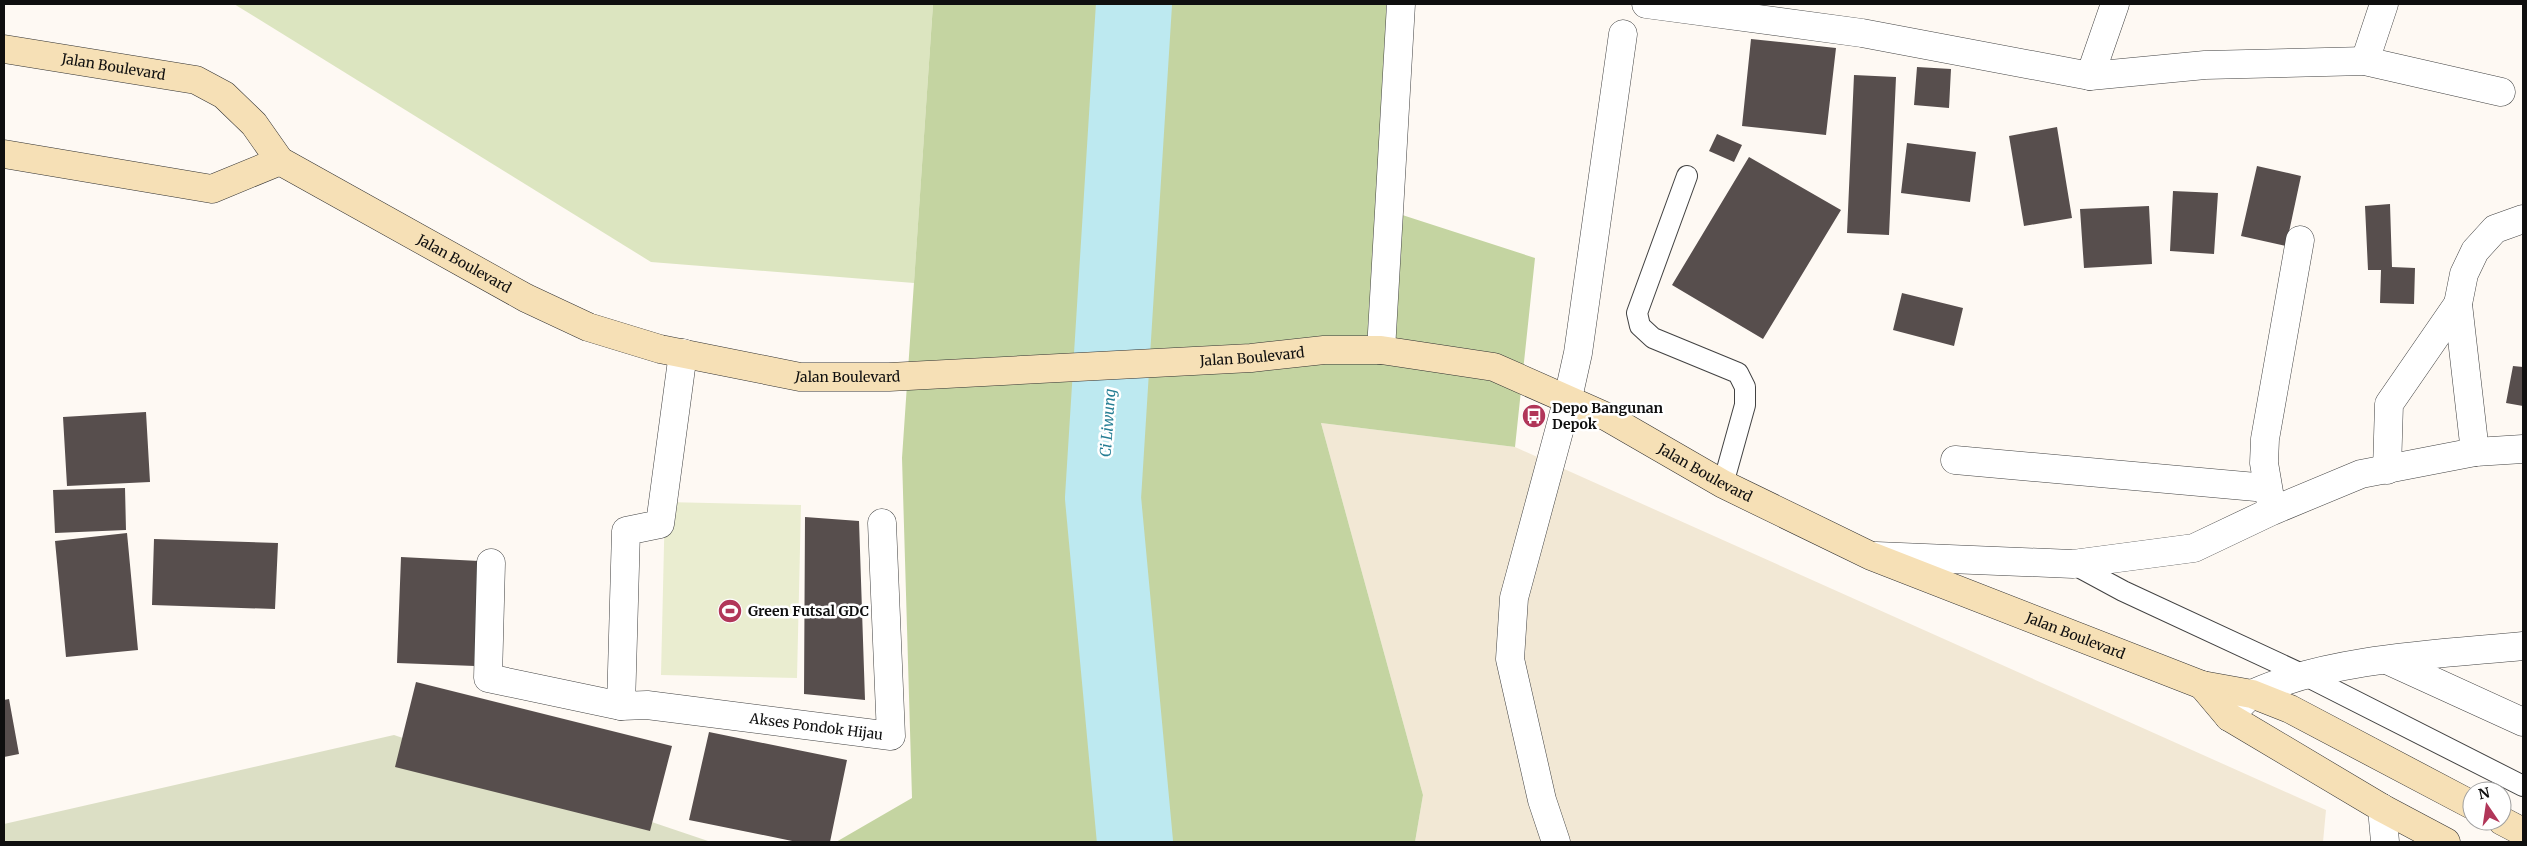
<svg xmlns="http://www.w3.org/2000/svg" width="2527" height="846" font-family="Merriweather,serif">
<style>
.farmland{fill:#f2e8d5}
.green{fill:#dce5c0}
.forest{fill:#c4d4a1}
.cemetery{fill:#dcdfc5}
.pitch{fill:#eaedd0}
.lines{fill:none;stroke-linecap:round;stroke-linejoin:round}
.river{stroke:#bde9f0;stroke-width:76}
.building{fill:#574e4d}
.lane-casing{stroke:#424242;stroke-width:22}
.street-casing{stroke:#424242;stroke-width:29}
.secondary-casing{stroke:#313131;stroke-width:29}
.lane{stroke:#fff;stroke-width:20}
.street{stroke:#fff;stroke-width:28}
.secondary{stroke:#f6e0b6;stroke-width:28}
.labels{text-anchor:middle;stroke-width:5;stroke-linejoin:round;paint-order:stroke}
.street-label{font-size:14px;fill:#0f0f0f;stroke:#fff}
.poi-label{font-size:14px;font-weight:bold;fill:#0f0f0f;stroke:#fff;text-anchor:start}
.water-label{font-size:15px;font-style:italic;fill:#267e94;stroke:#fff}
</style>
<rect width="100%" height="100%" fill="#fef9f3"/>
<path class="farmland" d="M1321 423 1515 447 2326 810 2323 842H1415L1423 795Z"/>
<path class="green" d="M234 4H933L914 283 651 262Z"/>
<path class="forest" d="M933 4H1386L1393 212 1535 258 1515 447 1321 423 1423 795 1415 842H836L912 798 902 458Z"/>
<path class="cemetery" d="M394 735 711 842H4V824Z"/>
<path class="pitch" d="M665 502 801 505 797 678 661 675Z"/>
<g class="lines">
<path class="river" d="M1134 4 1103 498 1135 842"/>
</g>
<path class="building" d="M1751 39 1836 48 1826 135 1742 126Z
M1917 67 1951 69 1949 108 1914 105Z
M1854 75 1896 77 1889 235 1847 233Z
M2057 127 2072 218 2024 226 2009 136Z
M1717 134 1742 145 1734 162 1709 151Z
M1907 143 1976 152 1970 202 1901 193Z
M1749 157 1841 210 1763 339 1672 285Z
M2257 166 2301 176 2286 246 2241 236Z
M2173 191 2218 193 2214 254 2170 251Z
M2390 204 2392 267 2415 268 2414 304 2380 303 2381 270H2368L2365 206Z
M2149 206 2152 264 2084 268 2080 209Z
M1902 293 1963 308 1954 346 1893 330Z
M2513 366 2523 367V406L2506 403Z
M146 412 150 482 67 486 63 417Z
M125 488 126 530 55 533 53 490Z
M805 517 859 521 865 700 804 694Z
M127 533 138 650 66 657 55 541Z
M154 539 278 543 275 609 152 605Z
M401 557 479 561 475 666 397 663Z
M416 682 672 746 650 831 395 767Z
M9 699 19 754 4 757V700Z
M709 732 847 760 830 842H797L689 820Z"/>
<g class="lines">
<g class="lane-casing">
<path id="lane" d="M1687 176 1637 313 1640 326 1653 338 1738 373 1745 387V405L1723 484
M2073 564 2123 591 2306 676 2523 786"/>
</g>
<g class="street-casing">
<g id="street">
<path d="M1646 4 1862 33 2090 76 2205 65 2365 61 2501 92"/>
<path d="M2365 61 2384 4"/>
<path d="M2090 76 2115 4"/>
<path d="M1381 350 1401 4"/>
<path id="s1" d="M683 353 660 524 626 531 621 706 647 705 891 736 882 523"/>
<path d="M2475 452 2458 304 2464 274 2475 251 2495 229 2523 219"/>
<path d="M1955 460 2267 488"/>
<path d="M2387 470 2389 404 2458 304"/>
<path d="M2271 504 2264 463 2265 439 2300 240"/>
<path d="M1876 556 2073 564 2194 548 2272 511 2361 474 2475 452 2523 449"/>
<path d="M491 563 488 678 621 706"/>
<path d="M2387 660 2523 722"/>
<path d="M2229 717C2237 710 2245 698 2254 693 2331 658 2439 654 2523 646"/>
<path d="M2382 808 2385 842"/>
<path d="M1556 842 1542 800 1510 659 1514 598 1568 398 1578 353 1623 34"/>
</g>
</g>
<g class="secondary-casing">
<g id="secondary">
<path id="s2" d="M4 49 196 80 224 95 254 124 280 161 526 298 588 327 660 349 800 377H889L1251 358 1324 350H1381L1494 367 1607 417 1723 484 1871 556 2202 685 2252 694 2290 709 2472 805"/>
<path d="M4 154 212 189 280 161"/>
<path d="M2202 685 2229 717 2382 808 2446 842"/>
<path d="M2502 821 2523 832"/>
</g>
</g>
<use href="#lane" class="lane"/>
<use href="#street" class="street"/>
<use href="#secondary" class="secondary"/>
</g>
<defs>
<g id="bus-disc" transform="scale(1.25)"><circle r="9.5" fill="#b13659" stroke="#fff"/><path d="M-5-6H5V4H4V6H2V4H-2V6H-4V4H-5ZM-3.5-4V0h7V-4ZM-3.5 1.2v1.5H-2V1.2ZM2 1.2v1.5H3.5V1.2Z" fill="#fff"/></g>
<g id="stadium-disc" transform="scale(1.25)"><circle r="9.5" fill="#b13659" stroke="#fff"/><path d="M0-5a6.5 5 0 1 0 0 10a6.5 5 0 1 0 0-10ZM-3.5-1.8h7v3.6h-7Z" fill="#fff"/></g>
</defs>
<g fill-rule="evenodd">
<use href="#bus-disc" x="1534" y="416"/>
<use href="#stadium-disc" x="730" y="611"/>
</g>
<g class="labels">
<g class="street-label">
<text dy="5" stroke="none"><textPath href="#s2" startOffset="111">Jalan Boulevard</textPath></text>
<text dy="5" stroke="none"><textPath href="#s2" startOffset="524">Jalan Boulevard</textPath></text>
<text dy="5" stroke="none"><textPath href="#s2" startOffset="1334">Jalan Boulevard</textPath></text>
<text dy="5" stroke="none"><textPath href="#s2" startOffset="929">Jalan Boulevard</textPath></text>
<text dy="5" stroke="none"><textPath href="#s2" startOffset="1814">Jalan Boulevard</textPath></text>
<text dy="5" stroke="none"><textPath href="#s2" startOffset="2219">Jalan Boulevard</textPath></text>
<text dy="5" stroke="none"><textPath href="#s1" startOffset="579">Akses Pondok Hijau</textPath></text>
</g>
<g class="poi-label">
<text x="1552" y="413">Depo Bangunan<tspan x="1552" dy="16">Depok</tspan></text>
<text x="748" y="616">Green Futsal GDC</text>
</g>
<g class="water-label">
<text transform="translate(1108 423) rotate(-86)" y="5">Ci Liwung</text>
</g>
</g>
<rect width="2527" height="846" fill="none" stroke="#0f0f0f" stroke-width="10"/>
<g transform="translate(2487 806) rotate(347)"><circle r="24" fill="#ffffff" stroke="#9f9f9f"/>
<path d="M0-4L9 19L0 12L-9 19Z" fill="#b13659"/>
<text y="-8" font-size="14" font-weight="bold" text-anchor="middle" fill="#0f0f0f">N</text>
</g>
</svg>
